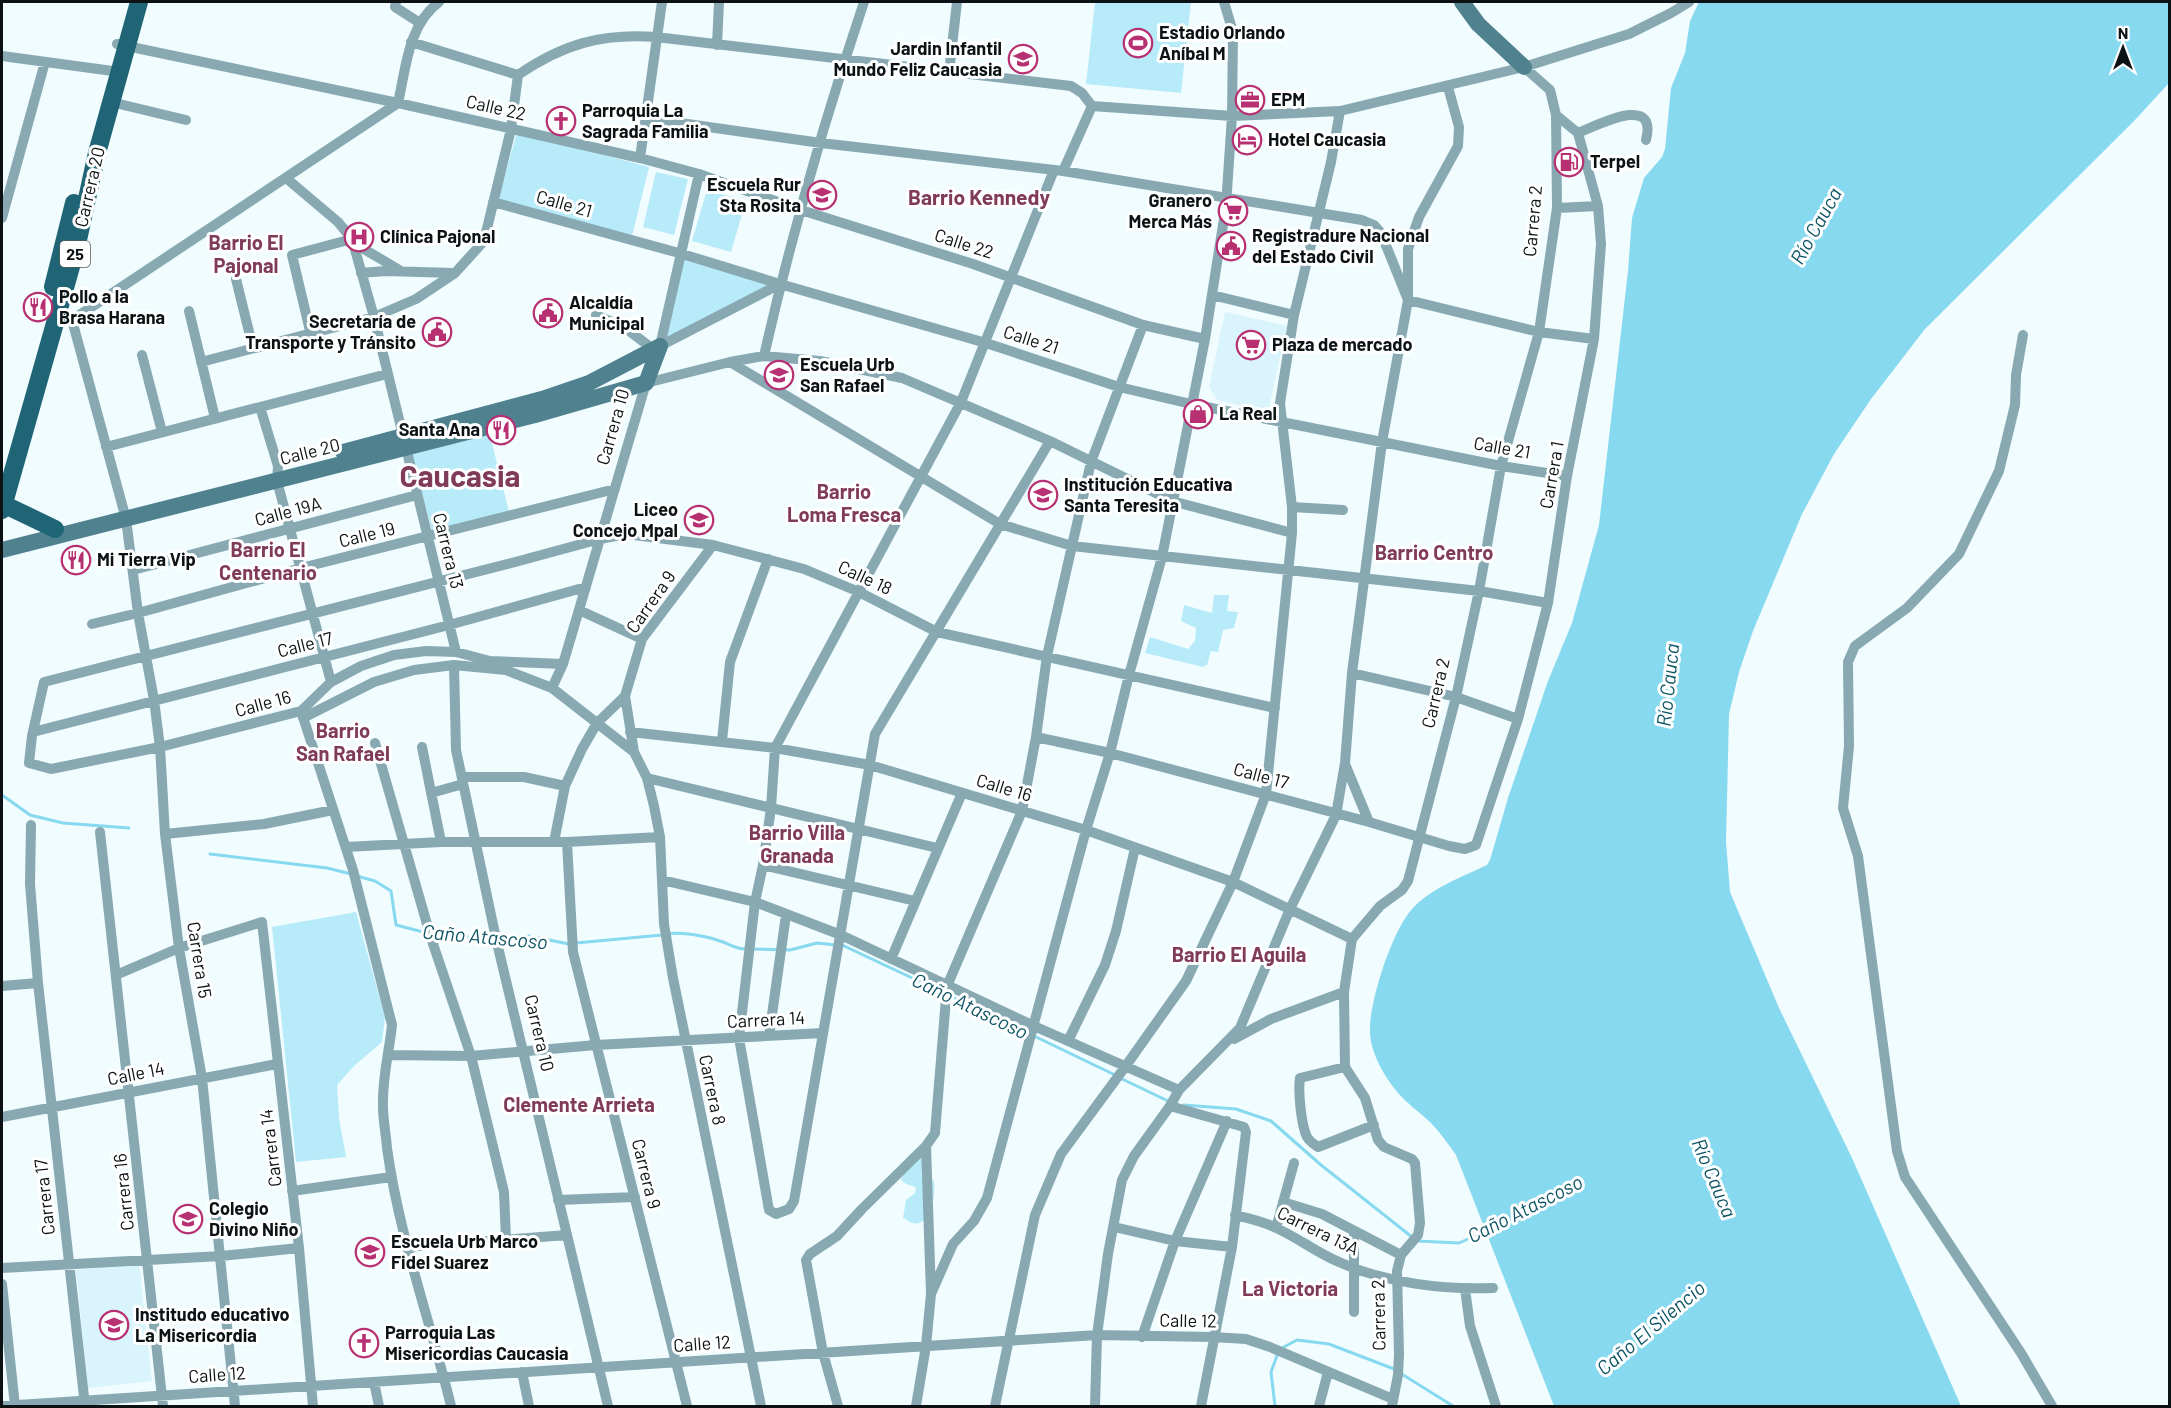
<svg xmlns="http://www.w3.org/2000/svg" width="2171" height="1408" font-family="Barlow,sans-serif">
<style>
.built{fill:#d9f4fc}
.green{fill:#b8ebf9}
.water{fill:#87d9ef}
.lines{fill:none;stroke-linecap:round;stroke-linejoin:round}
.stream{stroke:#87d9ef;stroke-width:3}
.street{stroke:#88a9b2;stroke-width:10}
.secondary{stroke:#4f818f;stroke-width:16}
.primary{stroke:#1f6576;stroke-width:18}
.labels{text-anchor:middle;stroke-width:6;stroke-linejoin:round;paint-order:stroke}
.shield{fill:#fff;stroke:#55595a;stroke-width:1.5}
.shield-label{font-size:16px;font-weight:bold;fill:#0c1214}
.poi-label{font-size:18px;font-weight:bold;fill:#0c1214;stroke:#fff;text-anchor:start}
.street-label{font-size:18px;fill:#0c1214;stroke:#fff}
.water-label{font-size:20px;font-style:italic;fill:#0e5565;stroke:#fff}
.neighbourhood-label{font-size:20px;font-weight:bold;fill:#7f3b57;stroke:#fff}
.quarter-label{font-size:21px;font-weight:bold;fill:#7f3b57;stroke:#fff}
.town-label{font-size:30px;font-weight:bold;fill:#7f3b57;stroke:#fff}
</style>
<rect width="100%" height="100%" fill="#f1fcff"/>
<path class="built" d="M1225 312 1287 326 1268 412 1217 400 1209 387Z
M139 1263 152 1381 88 1388 76 1270Z"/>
<path class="green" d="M1095 2H1191L1181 93 1086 84Z
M517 132 649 167 632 236 498 201Z
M656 172 688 179 674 235 643 227Z
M707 190 746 201 731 252 692 241Z
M681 257 772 285 664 341Z
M489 431 509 512 432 531 411 450Z
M1214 595H1229L1227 611 1238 612 1234 628 1223 630 1218 652 1211 651 1207 665 1203 667 1145 653 1150 637 1188 649 1195 641 1196 628 1181 621 1184 605 1212 613Z
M356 912 385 1017 382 1042 354 1066 337 1085 339 1118 346 1157 296 1162 272 927Z
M922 1153 923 1170 921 1173 922 1176 934 1181C936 1193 931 1228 912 1223 909 1222 906 1219 903 1218L906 1200 915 1193 916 1187 906 1184 901 1180 904 1172Z"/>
<path class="water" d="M1699 2H2169V83L2134 121 1925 329 1871 399 1834 454 1802 514 1753 631 1739 672 1729 714 1726 842 1730 892 1779 1008 1852 1158 1961 1406H1554L1456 1155C1448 1144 1440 1132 1430 1122 1417 1110 1402 1100 1391 1084 1381 1070 1371 1051 1370 1034 1368 1004 1392 931 1412 909 1431 888 1462 877 1487 865L1490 860 1508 798 1548 681 1572 623 1599 525 1628 271 1632 218 1644 178 1662 157 1665 149 1671 88 1685 53 1690 21Z"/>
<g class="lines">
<path class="stream" d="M2 795 30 815 63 823 129 828
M210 854 327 868 351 874
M357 876 375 881 391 891 396 925 427 933
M433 934 492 939
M668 934C682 931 710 937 723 942 731 945 736 949 746 949
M499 939 529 936 569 944
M576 943 662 935
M842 945 944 993
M753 949 790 950 817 943 835 945
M950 996 1028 1033
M1034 1036 1115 1075
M1120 1078 1168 1101
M1184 1105 1236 1109 1271 1121 1321 1165 1412 1237
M1418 1241 1459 1243 1486 1231
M1282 1348 1297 1340 1329 1344 1394 1369
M1400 1373 1453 1406
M1275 1406 1271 1372 1278 1353"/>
<path class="street" d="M396 2 395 7 420 23
M411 42 518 75
M117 44 398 103 640 158 699 174 801 210 973 264 1143 325 1205 339
M717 45 719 2
M2 56 120 72
M949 73 957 2
M111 102 186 120
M645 118 821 143 1063 171 1362 220 1374 225 1381 233 1408 300 1539 332 1594 339
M1578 133C1598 125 1658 93 1646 140
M640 158 662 2
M1063 171 1092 106
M286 178 338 222 352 239 374 317 456 652
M493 202 679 253 780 284 986 343 1119 387 1191 404 1382 442 1501 466 1567 476
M1557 208 1598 206
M2 218 45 62
M352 242 401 271
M361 273 385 271 454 273
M236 279 253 348
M1212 295 1294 315
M189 311 215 418
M596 315 624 327 653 349
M66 318 72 320 398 103C406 68 408 25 439 2
M72 320 126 519 138 613 154 700 160 747 165 834 179 948 202 1078 235 1406
M311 335 292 255 352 239
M2023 335 2016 375 2015 405 1999 471 1959 554 1907 608 1855 646 1848 662 1849 746 1843 808 1858 856 1897 1151 1905 1177 2021 1353 2052 1406
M660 346 699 174
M660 346 780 284
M142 355 162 432
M764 356C791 237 825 118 864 2
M201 362 374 317 416 299 455 273 484 241 511 129 518 75C563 44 602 33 656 37L1071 86 1082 93 1092 106 1232 116 1340 111 1524 67 1629 34 1671 13 1689 2
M730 362 1000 524 1072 546 1479 591 1548 603
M260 407 278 466 277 481 331 682
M1050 441 875 734 794 1201 789 1209 776 1214 769 1210 739 1038 755 902 763 865 771 808 775 748 961 402 1054 170
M106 447 387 374
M1292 507 1343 510
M133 570 417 495
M579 610 642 639
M92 624 138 613 301 568 615 489
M563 664 490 661 456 652 426 651 394 655 361 666 331 682 301 711 160 747 51 769 29 763 32 736 44 682 519 561 600 539 626 534 713 545 804 569 859 592 937 632 1275 708
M454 665 456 750 497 943 608 1406
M1352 673 1456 697 1518 719
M552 688 563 664 646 383 730 362 764 356 820 361 902 378 1050 441 1172 501 1292 533
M625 696 634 752 647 778 654 806 660 837 664 924 673 978 761 1406
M301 711 353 870 392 1025C389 1054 382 1077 383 1107 383 1120 386 1134 387 1148 399 1236 430 1320 451 1406
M303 718 374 682 414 670 454 665 506 670 552 688 634 752
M33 732 449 625 586 587
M630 732 775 748 870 765 1086 830 1233 882 1352 939
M1036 737 1110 753 1369 822 1449 846 1465 849 1476 845 1518 719 1548 603 1567 476 1594 339 1601 244 1598 206 1578 133 1556 115
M722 741 730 662 768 559
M375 743 431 938 471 1056 504 1192 506 1239
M422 747 441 842
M1345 764 1369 822
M462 777H524L565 786
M647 778 937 848
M431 793 463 784
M31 825 30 884 38 983 85 1406
M100 832 163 1406
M165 834 264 824 333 810
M554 842 565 786 582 749 597 723 625 696 642 639 713 545
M567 842 573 952 687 1406
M346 847 441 842H567L660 837
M763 865 915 901
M662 880 755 902 841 935 1034 1026 1179 1090
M891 959 962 793
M116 975 179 948 262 922 299 1248 313 1406
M2 986 38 983
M769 1036 786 915
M1234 1039 1271 1019 1344 992
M1068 1041 1105 965 1116 931 1135 848
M388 1055 471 1056 596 1045 823 1033
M1345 1067 1300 1078C1298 1091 1301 1125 1307 1137 1310 1142 1314 1144 1318 1147L1374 1125
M1170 1106 1244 1127 1246 1132 1232 1247 1201 1406
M2 1117 277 1064
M292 1191 391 1177
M558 1200 635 1197
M1283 1202 1322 1214 1401 1255
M1235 1215C1248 1218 1262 1221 1274 1227 1297 1237 1317 1253 1339 1262 1386 1283 1443 1290 1493 1288
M1114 1227 1175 1241 1232 1247
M1276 1228 1294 1163
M406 1247 567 1235
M2 1268 221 1256 299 1248
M2 1284 15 1406
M1465 1289 1470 1326 1496 1406
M931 1294 953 1244 974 1221 987 1198 1086 830 1110 753 1129 675 1162 557 1205 339 1226 206 1232 116 1233 32 1224 2
M1354 1312V1232
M1142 1337 1175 1241 1227 1121
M522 1372 529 1406
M374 1382 379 1406
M2 1406 1097 1335 1213 1337 1246 1339 1270 1347 1393 1399
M838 1406 823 1353 806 1260 810 1254 837 1236 862 1209 926 1146
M916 1406 926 1346 931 1294 926 1146 935 1133 947 986 1022 811 1036 737 1047 656 1091 462 1143 325
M995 1406 1035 1215 1061 1154 1125 1067 1186 981 1233 882 1266 794 1292 533V507L1280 403 1294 315 1331 162 1340 111
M1095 1406 1097 1335 1108 1254 1122 1180 1134 1156 1170 1106 1179 1090 1240 1028 1290 909 1336 815 1345 763 1352 673 1382 442 1408 300V249L1419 217 1458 146 1459 127 1448 87
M1319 1406 1328 1372
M1392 1406 1398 1375 1399 1354 1397 1271 1401 1255 1418 1235 1420 1223 1415 1163 1412 1159 1384 1147 1378 1140 1365 1098 1345 1067 1344 992 1352 939 1380 906 1402 890 1408 881 1456 697 1479 591 1501 466 1539 332 1557 208 1556 115 1550 90 1524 67"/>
<path class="secondary" d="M1462 2 1478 24 1524 67
M343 452 542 399 589 383 660 346
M2 550 535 415 646 383 660 346"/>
<path class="primary" d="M53 287 74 203
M3 504 55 529
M2 510 76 249 97 153 139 2"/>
</g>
<defs>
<g id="stadium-ring" transform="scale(1.5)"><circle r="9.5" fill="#fff" stroke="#b73071" stroke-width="1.5"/><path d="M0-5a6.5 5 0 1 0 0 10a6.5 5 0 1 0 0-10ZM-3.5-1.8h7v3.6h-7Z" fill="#b73071"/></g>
<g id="school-ring" transform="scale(1.5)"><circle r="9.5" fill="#fff" stroke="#b73071" stroke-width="1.5"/><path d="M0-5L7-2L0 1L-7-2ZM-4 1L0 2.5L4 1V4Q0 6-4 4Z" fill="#b73071"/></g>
<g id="office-ring" transform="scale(1.5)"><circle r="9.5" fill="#fff" stroke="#b73071" stroke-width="1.5"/><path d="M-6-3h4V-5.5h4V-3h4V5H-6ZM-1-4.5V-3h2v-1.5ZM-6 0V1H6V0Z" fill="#b73071"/></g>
<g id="church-ring" transform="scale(1.5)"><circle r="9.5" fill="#fff" stroke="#b73071" stroke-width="1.5"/><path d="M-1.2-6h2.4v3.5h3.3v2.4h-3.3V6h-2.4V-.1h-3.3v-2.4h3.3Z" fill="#b73071"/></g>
<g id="hotel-ring" transform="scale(1.5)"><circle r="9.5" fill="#fff" stroke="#b73071" stroke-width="1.5"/><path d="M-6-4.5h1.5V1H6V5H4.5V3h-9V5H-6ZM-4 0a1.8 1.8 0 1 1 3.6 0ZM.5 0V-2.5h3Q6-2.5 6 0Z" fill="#b73071"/></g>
<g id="fuel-ring" transform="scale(1.5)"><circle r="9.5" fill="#fff" stroke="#b73071" stroke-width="1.5"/><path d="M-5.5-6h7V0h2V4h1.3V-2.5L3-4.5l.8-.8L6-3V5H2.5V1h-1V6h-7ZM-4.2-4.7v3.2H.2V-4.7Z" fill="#b73071"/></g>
<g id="supermarket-ring" transform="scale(1.5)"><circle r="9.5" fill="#fff" stroke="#b73071" stroke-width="1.5"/><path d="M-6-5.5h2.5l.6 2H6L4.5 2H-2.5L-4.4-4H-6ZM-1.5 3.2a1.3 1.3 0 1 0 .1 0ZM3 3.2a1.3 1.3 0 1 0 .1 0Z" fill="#b73071"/></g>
<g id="hospital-ring" transform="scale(1.5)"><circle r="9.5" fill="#fff" stroke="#b73071" stroke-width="1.5"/><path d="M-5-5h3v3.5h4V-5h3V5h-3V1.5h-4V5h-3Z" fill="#b73071"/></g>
<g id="civic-ring" transform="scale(1.5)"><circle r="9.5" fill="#fff" stroke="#b73071" stroke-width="1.5"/><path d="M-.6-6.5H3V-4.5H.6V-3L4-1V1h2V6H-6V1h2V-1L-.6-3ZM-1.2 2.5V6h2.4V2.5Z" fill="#b73071"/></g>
<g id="restaurant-ring" transform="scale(1.5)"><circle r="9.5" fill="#fff" stroke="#b73071" stroke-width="1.5"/><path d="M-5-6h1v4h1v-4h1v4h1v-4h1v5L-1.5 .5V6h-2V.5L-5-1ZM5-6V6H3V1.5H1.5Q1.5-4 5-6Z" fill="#b73071"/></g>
<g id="shop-ring" transform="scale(1.5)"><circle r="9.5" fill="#fff" stroke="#b73071" stroke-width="1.5"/><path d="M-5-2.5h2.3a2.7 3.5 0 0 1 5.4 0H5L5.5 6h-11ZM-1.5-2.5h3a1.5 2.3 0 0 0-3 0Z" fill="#b73071"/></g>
</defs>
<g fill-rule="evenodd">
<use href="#stadium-ring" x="1138" y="43"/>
<use href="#school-ring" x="1023" y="59"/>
<use href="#office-ring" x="1250" y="100"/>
<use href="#church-ring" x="561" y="121"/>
<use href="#hotel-ring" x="1247" y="140"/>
<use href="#fuel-ring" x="1569" y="162"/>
<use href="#school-ring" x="822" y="195"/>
<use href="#supermarket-ring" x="1233" y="211"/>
<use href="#hospital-ring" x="359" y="237"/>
<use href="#civic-ring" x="1231" y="246"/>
<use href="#restaurant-ring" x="38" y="307"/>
<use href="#civic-ring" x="548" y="313"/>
<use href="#civic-ring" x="437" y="332"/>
<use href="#supermarket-ring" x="1251" y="345"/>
<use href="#school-ring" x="779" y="375"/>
<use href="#shop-ring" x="1198" y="414"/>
<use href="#restaurant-ring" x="501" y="430"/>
<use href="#school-ring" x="1043" y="495"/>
<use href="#school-ring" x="699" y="520"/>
<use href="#restaurant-ring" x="76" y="560"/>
<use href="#school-ring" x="188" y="1219"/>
<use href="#school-ring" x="370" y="1252"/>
<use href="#school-ring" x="114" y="1325"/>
<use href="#church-ring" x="364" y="1343"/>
</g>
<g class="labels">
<rect class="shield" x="60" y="241" width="30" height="26" rx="4.5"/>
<g class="shield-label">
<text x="75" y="260">25</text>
</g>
<g class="poi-label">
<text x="1159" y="39">Estadio Orlando<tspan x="1159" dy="21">Aníbal M</tspan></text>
<text x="1002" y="55" text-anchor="end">Jardin Infantil<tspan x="1002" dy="21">Mundo Feliz Caucasia</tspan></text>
<text x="1271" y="106">EPM</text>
<text x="582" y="117">Parroquia La<tspan x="582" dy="21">Sagrada Familia</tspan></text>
<text x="1268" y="146">Hotel Caucasia</text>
<text x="1590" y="168">Terpel</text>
<text x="801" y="191" text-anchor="end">Escuela Rur<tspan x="801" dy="21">Sta Rosita</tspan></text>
<text x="1212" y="207" text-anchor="end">Granero<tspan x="1212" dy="21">Merca Más</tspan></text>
<text x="1252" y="242">Registradure Nacional<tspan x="1252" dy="21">del Estado Civil</tspan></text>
<text x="380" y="243">Clínica Pajonal</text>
<text x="59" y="303">Pollo a la<tspan x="59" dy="21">Brasa Harana</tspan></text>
<text x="569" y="309">Alcaldía<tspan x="569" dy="21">Municipal</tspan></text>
<text x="416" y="328" text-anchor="end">Secretaría de<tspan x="416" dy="21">Transporte y Tránsito</tspan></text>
<text x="1272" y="351">Plaza de mercado</text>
<text x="800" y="371">Escuela Urb<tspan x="800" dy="21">San Rafael</tspan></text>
<text x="1219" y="420">La Real</text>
<text x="480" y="436" text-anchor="end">Santa Ana</text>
<text x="1064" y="491">Institución Educativa<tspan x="1064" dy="21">Santa Teresita</tspan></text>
<text x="678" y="516" text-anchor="end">Liceo<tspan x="678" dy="21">Concejo Mpal</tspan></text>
<text x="97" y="566">Mi Tierra Vip</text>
<text x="209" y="1215">Colegio<tspan x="209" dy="21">Divino Niño</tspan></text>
<text x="391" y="1248">Escuela Urb Marco<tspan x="391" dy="21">Fidel Suarez</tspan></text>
<text x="135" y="1321">Institudo educativo<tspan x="135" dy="21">La Misericordia</tspan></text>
<text x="385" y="1339">Parroquia Las<tspan x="385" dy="21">Misericordias Caucasia</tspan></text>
</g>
<g class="street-label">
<text transform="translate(496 108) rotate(13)" y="6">Calle 22</text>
<text transform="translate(90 187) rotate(-77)" y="6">Carrera 20</text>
<text transform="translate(564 204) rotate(16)" y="6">Calle 21</text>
<text transform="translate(1533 221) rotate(-85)" y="6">Carrera 2</text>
<text transform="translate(964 244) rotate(18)" y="6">Calle 22</text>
<text transform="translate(1031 340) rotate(18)" y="6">Calle 21</text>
<text transform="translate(613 427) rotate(-74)" y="6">Carrera 10</text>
<text transform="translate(1502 448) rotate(10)" y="6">Calle 21</text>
<text transform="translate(310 452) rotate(-14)" y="6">Calle 20</text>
<text transform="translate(1552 475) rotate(-80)" y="6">Carrera 1</text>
<text transform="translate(288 512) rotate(-15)" y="6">Calle 19A</text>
<text transform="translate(367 535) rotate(-14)" y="6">Calle 19</text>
<text transform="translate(448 551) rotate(76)" y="6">Carrera 13</text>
<text transform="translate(865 578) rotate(25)" y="6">Calle 18</text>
<text transform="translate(651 602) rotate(-55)" y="6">Carrera 9</text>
<text transform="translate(305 645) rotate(-14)" y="6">Calle 17</text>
<text transform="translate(1436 693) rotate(-77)" y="6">Carrera 2</text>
<text transform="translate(263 704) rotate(-15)" y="6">Calle 16</text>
<text transform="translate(1261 776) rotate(15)" y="6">Calle 17</text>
<text transform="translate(1004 788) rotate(17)" y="6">Calle 16</text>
<text transform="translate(199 960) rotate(81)" y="6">Carrera 15</text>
<text transform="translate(766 1020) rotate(-3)" y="6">Carrera 14</text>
<text transform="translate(539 1033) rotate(77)" y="6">Carrera 10</text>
<text transform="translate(136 1074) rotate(-11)" y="6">Calle 14</text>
<text transform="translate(712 1090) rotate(78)" y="6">Carrera 8</text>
<text transform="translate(271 1148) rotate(-97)" y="6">Carrera 14</text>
<text transform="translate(646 1174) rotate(76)" y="6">Carrera 9</text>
<text transform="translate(124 1192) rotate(-96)" y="6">Carrera 16</text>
<text transform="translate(45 1197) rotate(-96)" y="6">Carrera 17</text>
<text transform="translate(1318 1231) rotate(26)" y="6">Carrera 13A</text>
<text transform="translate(1379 1315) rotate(-91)" y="6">Carrera 2</text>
<text transform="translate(1188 1321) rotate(1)" y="6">Calle 12</text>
<text transform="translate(702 1344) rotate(-4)" y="6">Calle 12</text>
<text transform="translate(217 1375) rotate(-4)" y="6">Calle 12</text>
</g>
<g class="water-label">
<text transform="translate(1816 226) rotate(-61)" y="7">Río Cauca</text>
<text transform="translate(1668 685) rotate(-84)" y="7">Río Cauca</text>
<text transform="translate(485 937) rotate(5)" y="7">Caño Atascoso</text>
<text transform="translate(970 1006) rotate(26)" y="7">Caño Atascoso</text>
<text transform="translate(1714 1178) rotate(67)" y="7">Río Cauca</text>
<text transform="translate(1525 1209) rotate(-27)" y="7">Caño Atascoso</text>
<text transform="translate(1651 1328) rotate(-40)" y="7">Caño El Silencio</text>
</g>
<g class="neighbourhood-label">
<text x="246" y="250">Barrio El<tspan x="246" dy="23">Pajonal</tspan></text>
<text x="844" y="499">Barrio<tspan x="844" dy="23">Loma Fresca</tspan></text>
<text x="268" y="557">Barrio El<tspan x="268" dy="23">Centenario</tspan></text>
<text x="1434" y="560">Barrio Centro</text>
<text x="343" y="738">Barrio<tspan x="343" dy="23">San Rafael</tspan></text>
<text x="797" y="840">Barrio Villa<tspan x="797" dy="23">Granada</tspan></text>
<text x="1239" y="962">Barrio El Aguila</text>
<text x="579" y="1112">Clemente Arrieta</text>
<text x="1290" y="1296">La Victoria</text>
</g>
<g class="quarter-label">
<text x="979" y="205">Barrio Kennedy</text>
</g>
<g class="town-label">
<text x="460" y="487">Caucasia</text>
</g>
</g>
<rect width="2171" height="1408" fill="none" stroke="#0c1214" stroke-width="6"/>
<g transform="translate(2123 48)" stroke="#ffffff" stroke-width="4.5" paint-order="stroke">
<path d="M0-4.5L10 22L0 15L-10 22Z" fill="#0c1214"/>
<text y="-9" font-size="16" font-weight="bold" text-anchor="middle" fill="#0c1214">N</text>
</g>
</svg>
